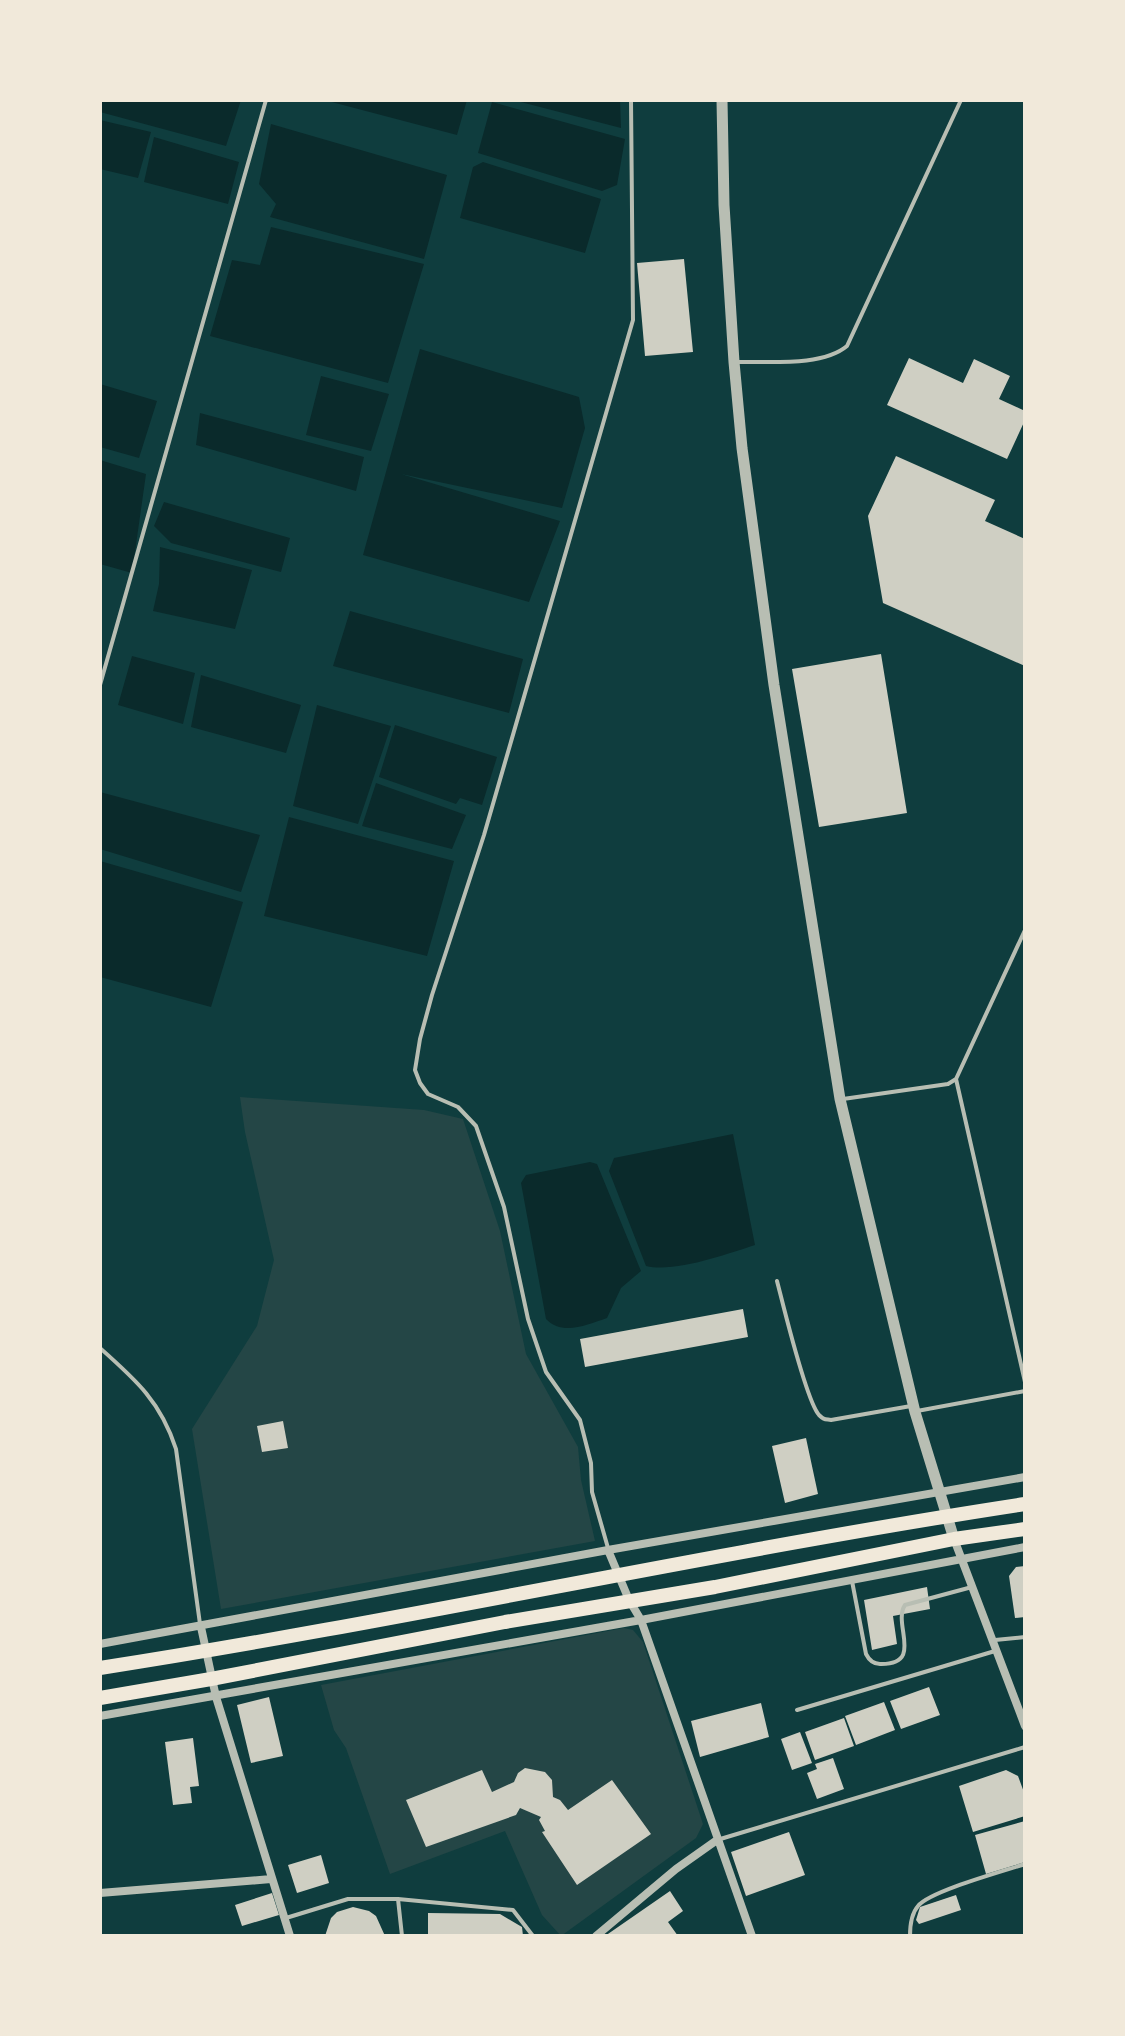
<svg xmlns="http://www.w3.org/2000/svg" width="1125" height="2036" font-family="'Work Sans',sans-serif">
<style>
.green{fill:#244646}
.water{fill:#0a2a2b}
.building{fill:#cfcfc3}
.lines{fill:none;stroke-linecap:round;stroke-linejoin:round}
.service{stroke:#b8beb3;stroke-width:4}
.minor{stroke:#b8beb3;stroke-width:8}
.tertiary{stroke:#b8beb3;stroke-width:11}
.primary{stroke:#f1e9da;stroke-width:14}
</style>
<rect width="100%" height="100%" fill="#0f3d3e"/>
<path class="green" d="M240 1097 424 1110 463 1119 500 1231 526 1354 578 1447 581 1480 595 1541 221 1609 192 1429 257 1326 274 1260 245 1132Z
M624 1628 633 1630 643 1642 703 1824 696 1838 561 1936 542 1915 505 1831 390 1874 346 1748 334 1730 321 1685Z"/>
<path class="water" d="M100 100H241L226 146 100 112Z
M324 100H467L457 135Z
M513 100H620L621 128Z
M492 102 625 139 617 185 602 191 478 153Z
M100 120 151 132 138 178 100 169Z
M271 124 447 175 424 259 270 217 276 204 259 184Z
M154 137 239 162 228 204 144 182Z
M483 162 601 199 585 253 460 218 473 167Z
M271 227 424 264 388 383 210 336 232 260 260 265Z
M420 349 579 397 585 428 562 508 401 474 560 521 529 602 363 555Z
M321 376 389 394 371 451 306 435Z
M100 384 157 401 139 458 100 447Z
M200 413 364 457 356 491 196 445Z
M100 460 146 474 132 573 100 564Z
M164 502 290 538 281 572 171 543 154 526Z
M160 547 252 570 235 629 153 611 159 584Z
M350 611 523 659 509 713 333 666Z
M132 656 195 673 183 724 118 705Z
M201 675 301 705 286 753 191 727Z
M317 705 391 726 358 824 293 806Z
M395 725 497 757 482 805 460 798 456 804 379 777Z
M376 783 466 815 452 849 362 826Z
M100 792 260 835 241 892 100 849Z
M289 817 454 861 427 956 264 916Z
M100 861 243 902 211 1007 100 977Z
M733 1134 755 1245C727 1254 675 1273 646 1266L609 1171 614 1158Z
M590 1162 597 1164 641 1271 621 1288 607 1318C587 1325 562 1336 546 1319L521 1183 526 1175Z"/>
<path class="building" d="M684 259 693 352 645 356 637 263Z
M909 358 963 383 974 359 1010 376 999 399 1025 411V420L1007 459 887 405Z
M896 456 995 500 985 521 1025 539V666L883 603 868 516Z
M881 654 907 813 819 827 792 669Z
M743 1309 748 1337 585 1367 580 1339Z
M283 1421 288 1448 262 1452 257 1426Z
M806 1438 818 1494 785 1503 772 1446Z
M1025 1566V1617L1015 1618 1009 1576 1016 1567Z
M927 1587 930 1609 893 1616 897 1644 872 1650 864 1600Z
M929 1687 940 1715 901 1729 890 1701Z
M269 1697 283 1756 251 1763 237 1705Z
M884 1702 895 1730 856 1745 845 1716Z
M761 1703 769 1737 700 1757 691 1721Z
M844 1718 854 1746 815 1760 805 1732Z
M800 1732 812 1763 792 1770 781 1739Z
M193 1738 199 1786 190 1787 192 1803 173 1805 165 1742Z
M833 1758 844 1789 817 1799 807 1773 817 1769 815 1764Z
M525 1768 545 1772 552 1780 553 1797 560 1800 568 1810 612 1780 651 1834 577 1885 542 1832 545 1831 539 1820 541 1817 520 1808 516 1815 426 1847 406 1800 482 1770 492 1792 514 1782 518 1773Z
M1006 1770 1018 1776 1025 1795V1816L973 1832 959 1786Z
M1025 1821V1862L986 1874 975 1835Z
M789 1832 805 1875 746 1896 731 1852Z
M321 1855 329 1883 297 1893 288 1865Z
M670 1891 683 1911 668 1922 678 1936H605Z
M272 1893 279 1915 242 1926 235 1905Z
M956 1895 961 1910 919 1924 916 1920 920 1907Z
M353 1907 369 1911 376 1916 385 1936H325L331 1918 337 1912Z
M428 1913 500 1914 522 1927 523 1936H428Z"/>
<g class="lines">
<path class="service" d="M736 362C768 361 822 367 847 346L961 100
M100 685 266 100
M956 1079 1025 1382
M843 1099 948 1084 956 1079 1025 930
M777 1281C783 1304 806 1401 819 1415 824 1420 825 1419 831 1420L911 1406
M100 1348C136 1380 161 1402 176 1449L200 1624
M917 1411 1025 1391
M608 1548 592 1492 591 1463 580 1420 546 1372 528 1319 504 1207 476 1126 458 1107 428 1094 420 1083 415 1070 420 1039 432 995 484 835 633 320 631 100
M852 1581 866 1654C869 1660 873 1664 880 1664 925 1665 892 1624 905 1605L972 1587
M995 1640 1025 1637
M797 1710 995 1651
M717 1840 1025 1747
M398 1899 402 1936
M286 1918 348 1899H398L513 1910 533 1936
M910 1936C910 1926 911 1914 918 1906 930 1891 1004 1871 1025 1864"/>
<path class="minor" d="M954 1539 1025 1726
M608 1550 629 1600 641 1620 752 1936
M201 1627 216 1697 290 1936
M100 1644 608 1550 1025 1477
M100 1716 641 1620 1025 1547
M100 1893 271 1879
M596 1936 676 1869 717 1840"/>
<path class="tertiary" d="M722 100 724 205 734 362 742 448 774 685 840 1099 915 1412 954 1539"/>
<path class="primary" d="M100 1668C409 1620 716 1551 1025 1504
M100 1698 211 1679 505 1622 715 1587 954 1539 1025 1529"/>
</g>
<rect width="1125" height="2036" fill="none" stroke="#f1e9da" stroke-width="204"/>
</svg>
